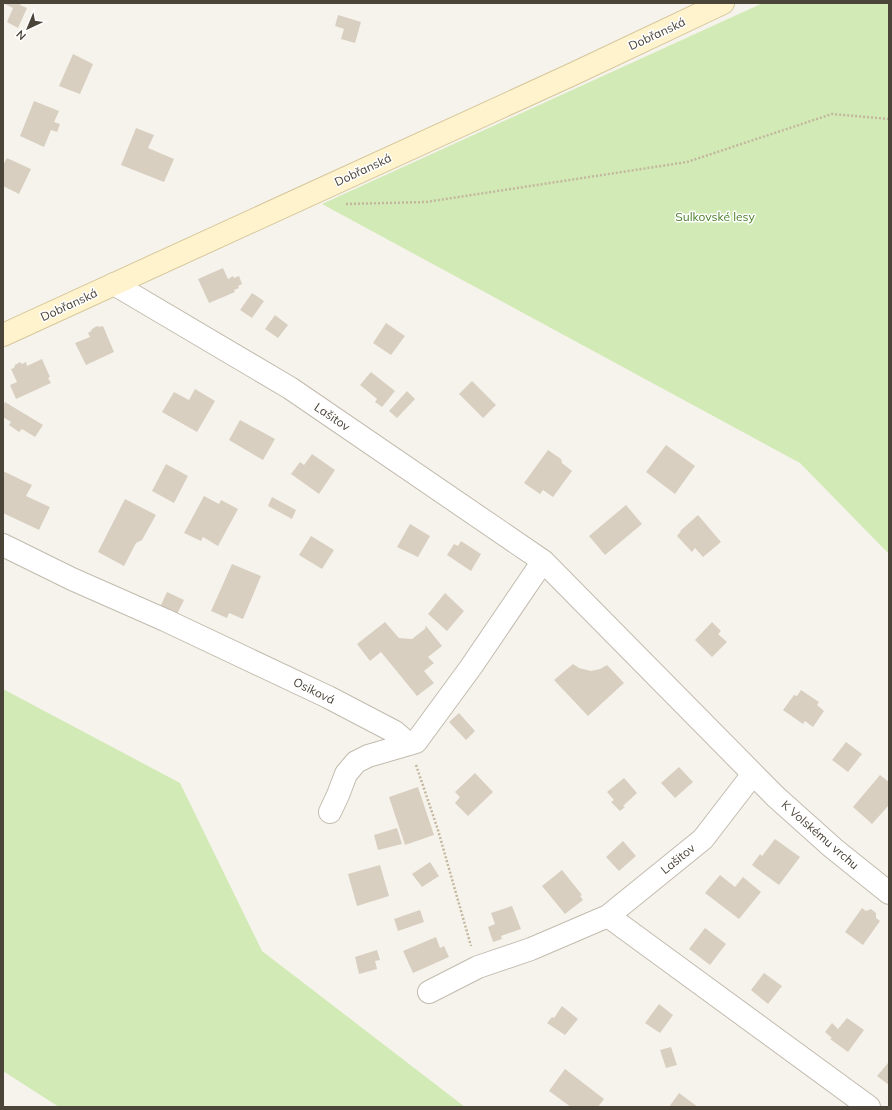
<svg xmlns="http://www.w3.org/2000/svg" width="892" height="1110" font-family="Mulish,sans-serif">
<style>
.green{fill:#d2eab5}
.building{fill:#d8cfc1}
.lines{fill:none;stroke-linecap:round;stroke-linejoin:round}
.street-casing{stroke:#c2bbae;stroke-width:24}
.secondary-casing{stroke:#d6c79b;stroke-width:24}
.path{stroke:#c4b79f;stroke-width:2.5;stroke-dasharray:2 2;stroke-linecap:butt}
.street{stroke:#fff;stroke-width:22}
.secondary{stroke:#fff3cd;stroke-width:22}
.labels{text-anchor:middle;stroke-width:3;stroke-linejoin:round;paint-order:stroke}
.street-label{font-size:12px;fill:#4b4439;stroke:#fff}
.park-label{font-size:12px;fill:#4a7f2a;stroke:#fff}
</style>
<rect width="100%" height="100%" fill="#f6f3ec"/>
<path class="green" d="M763 3H889V554L800 463 322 204Z
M3 689 180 783 262 951 465 1107H59L3 1071Z"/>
<path class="building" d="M3 3H21L20 5 27 8 18 28 7 22 13 8Z
M338 15 361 22 355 43 341 39 344 29 335 26Z
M73 54 93 64 80 94 59 86Z
M34 101 59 111 54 122 60 124 57 132 51 130 44 147 20 136Z
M136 128 154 135 148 148 174 159 164 182 121 165Z
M7 158 31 169 19 194 3 186V165Z
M223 268 228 279 233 276 234 278 239 276 242 284 238 286 239 288 234 290 235 292 209 303 198 279Z
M252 293 264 301 252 318 240 310Z
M275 315 288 325 278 338 265 329Z
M386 323 405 336 391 355 373 343Z
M97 326 99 327 103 326 114 352 86 365 75 343 90 337 88 333 91 331 92 329Z
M42 359 50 377 48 378 51 383 16 399 10 385 17 382 11 369 14 368 15 365 20 362 22 364 26 362 27 366Z
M371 372 395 391 382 407 375 402 377 399 360 385Z
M472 381 496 405 483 418 459 394Z
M195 389 215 401 197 432 162 412 174 392 189 400Z
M407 391 415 399 397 418 389 411Z
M5 402 43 425 35 437 22 429 19 432 9 425 11 422 3 417V406Z
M240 420 275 439 263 460 229 440Z
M666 445 695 466 675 494 646 472Z
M548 450 561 459 562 463 572 471 553 497 543 490 540 494 524 483Z
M312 454 335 470 319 494 291 474 300 462 304 465Z
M166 464 188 476 174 503 152 491Z
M3 471 32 485 26 496 50 507 39 530 3 513Z
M204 496 219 504 221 500 238 509 218 546 203 537 201 541 184 533Z
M272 497 296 510 292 519 268 506Z
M125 499 156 515 142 540 136 543 124 566 98 552Z
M626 505 642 524 605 555 589 536Z
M698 515 721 542 703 557 695 548 692 552 677 536 681 531H680Z
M410 524 430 536 418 557 397 547Z
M311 536 334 550 322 569 299 555Z
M461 541 481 554 471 571 447 555 454 544 458 546Z
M232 564 261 576 243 619 229 613 227 618 211 611Z
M167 592 184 600 177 614 160 607Z
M445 593 464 611 447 631 428 614Z
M385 622 399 638 412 639 426 628 425 627 426 626 442 646 428 657 434 663 424 671 434 683 417 696 381 652 370 661 357 644Z
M712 622 721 631 718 634 727 642 712 657 695 640Z
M573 664 579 668 591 671 600 669 607 665 624 683 588 716 554 680Z
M801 690 819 702 817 705 824 711 813 727 805 721 803 724 783 710 794 695 797 696Z
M459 713 475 731 466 740 449 722Z
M846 742 862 754 848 772 832 760Z
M679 767 693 782 675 798 661 783Z
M475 773 493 792 468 816 455 803 460 797 455 792Z
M880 775 889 782V805L872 824 853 807Z
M624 778 637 793 623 806 625 807 620 811 611 802 614 800 607 792Z
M418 787 434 835 405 845 389 797Z
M397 828 402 844 378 850 374 835Z
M775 839 800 857 779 885 752 865 760 854 762 856Z
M623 841 636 856 619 871 606 857Z
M430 862 439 876 422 887 412 874Z
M380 865 389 896 357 906 348 874Z
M562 870 582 895 580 896 583 900 565 914 542 886Z
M720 875 735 887 743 877 761 892 739 919 705 893Z
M512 906 521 929 501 936 502 939 493 942 488 927 495 924 491 913Z
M862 908 866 911 871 909 876 913V918L880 921 863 945 845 932Z
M420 910 424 922 398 931 394 919Z
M705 928 726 944 710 965 689 949Z
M436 937 440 948 444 946 449 957 413 973 403 951Z
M377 950 380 960 375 961 377 969 359 974 355 957Z
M764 973 782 986 768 1004 751 990Z
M659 1004 673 1015 660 1033 645 1023Z
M562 1006 578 1019 565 1035 547 1023 552 1017 554 1018Z
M847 1018 864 1030 848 1052 830 1039 832 1038 825 1032 832 1023 838 1029Z
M671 1047 677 1065 666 1068 660 1050Z
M888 1063 889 1064V1085L877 1076Z
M565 1069 604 1099 598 1107H571L549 1091Z
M679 1093 698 1107H669Z"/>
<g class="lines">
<g class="street-casing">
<path id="street" d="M114 284 290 388 543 561 776 797 833 848 889 893
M3 545 72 579 165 620 328 697 395 732 409 744
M753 774 703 839 608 916 869 1107
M330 812 338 795 346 774 356 762 368 756 416 742 471 667 543 561
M429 992 478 967 531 949 608 916"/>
</g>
<g class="secondary-casing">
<path id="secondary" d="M3 335 573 74 723 3"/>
</g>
<path class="path" d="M346 204 426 202 687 162 832 114 889 119
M416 765 438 830 471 946"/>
<use href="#street" class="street"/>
<use href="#secondary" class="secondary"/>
</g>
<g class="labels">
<g class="street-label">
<text transform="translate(657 34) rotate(-25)" y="4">Dobřanská</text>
<text transform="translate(363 170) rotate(-25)" y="4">Dobřanská</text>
<text transform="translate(69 305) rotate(-25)" y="4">Dobřanská</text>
<text transform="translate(332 417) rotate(34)" y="4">Lašitov</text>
<text transform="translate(314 691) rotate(26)" y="4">Osiková</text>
<text transform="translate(820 835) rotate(41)" y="4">K Volskému vrchu</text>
<text transform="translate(678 859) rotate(-39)" y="4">Lašitov</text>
</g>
<g class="park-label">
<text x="715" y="221">Sulkovské lesy</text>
</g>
</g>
<rect width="892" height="1110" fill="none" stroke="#4b4439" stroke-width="8"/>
<g transform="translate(28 28) rotate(224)" stroke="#ffffff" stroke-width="3" paint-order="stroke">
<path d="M0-3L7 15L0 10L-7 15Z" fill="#4b4439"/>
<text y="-6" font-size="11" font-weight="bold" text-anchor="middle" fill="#4b4439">N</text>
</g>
</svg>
